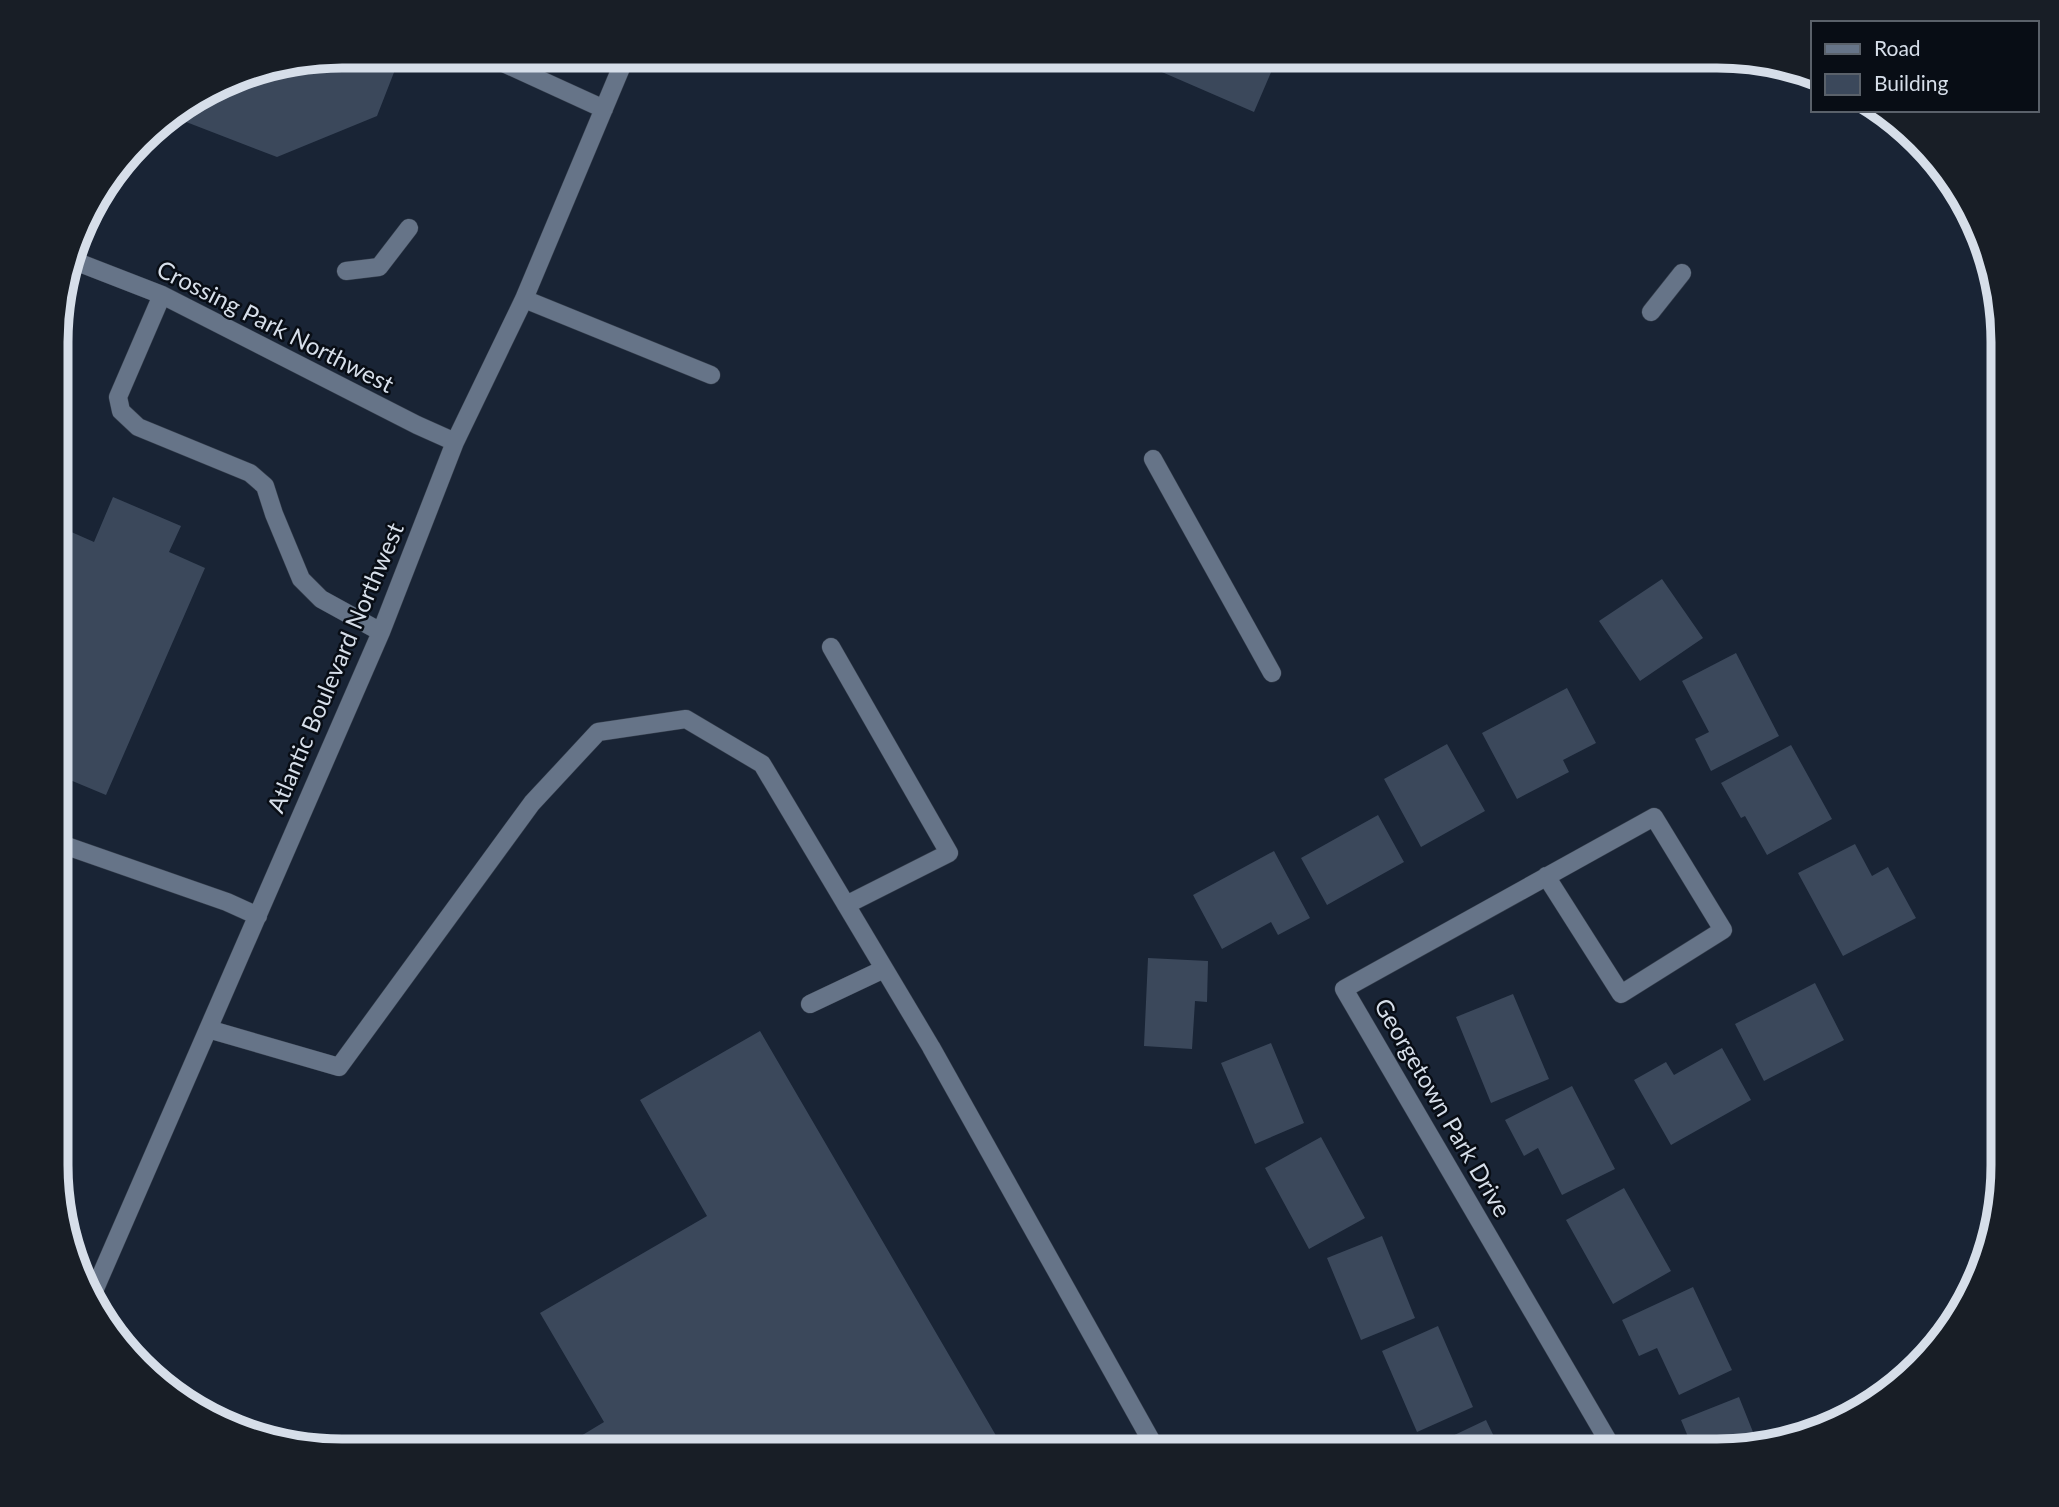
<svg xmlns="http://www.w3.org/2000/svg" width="2059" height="1507" font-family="Lato,sans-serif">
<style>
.building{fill:#3b485b}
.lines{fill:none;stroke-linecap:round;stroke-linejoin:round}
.minor-casing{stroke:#363f4d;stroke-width:19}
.minor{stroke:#667488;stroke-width:18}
.labels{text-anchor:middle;stroke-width:5;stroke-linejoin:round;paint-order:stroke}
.street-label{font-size:24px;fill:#d6dee9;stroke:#080d15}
.rim{fill:none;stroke:#d6dee9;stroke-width:9}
</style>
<rect width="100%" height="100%" fill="#192435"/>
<path class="building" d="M342 56 400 57 377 116 277 157 181 120 186 107 233 78Z
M1125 56H1278L1254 112Z
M113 497 181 526 169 552 205 568 106 795 58 775V531L60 527 94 542Z
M1662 579 1703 638 1640 681 1599 621Z
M1736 653 1779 736 1711 771 1695 739 1709 732 1682 681Z
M1567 688 1596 743 1563 760 1569 772 1517 799 1482 733Z
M1447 744 1485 811 1421 847 1384 779Z
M1791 745 1832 819 1767 855 1745 816 1741 818 1721 783Z
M1378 815 1404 862 1327 905 1301 858Z
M1855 844 1872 876 1888 867 1916 918 1843 956 1798 873Z
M1274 851 1310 918 1278 935 1271 922 1222 949 1193 895Z
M1148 958 1208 961 1207 1002 1195 1001 1192 1049 1144 1046Z
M1815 983 1844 1040 1764 1081 1735 1024Z
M1513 994 1549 1079 1491 1103 1456 1017Z
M760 1031 1005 1451H556L604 1422 540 1313 707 1216 640 1100Z
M1271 1043 1304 1123 1255 1144 1221 1063Z
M1722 1048 1751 1100 1671 1145 1634 1080 1666 1062 1674 1075Z
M1572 1086 1615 1169 1562 1195 1538 1148 1524 1156 1505 1120Z
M1321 1137 1365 1218 1309 1249 1265 1168Z
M1624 1188 1671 1271 1613 1304 1566 1220Z
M1382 1236 1415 1318 1361 1340 1327 1258Z
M1693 1287 1732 1370 1679 1395 1657 1348 1639 1356 1622 1320Z
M1438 1326 1473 1407 1417 1432 1382 1351Z
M1739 1397 1757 1442 1717 1451H1694L1681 1420Z
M1486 1420 1501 1451H1426L1425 1449Z"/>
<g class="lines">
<g class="minor-casing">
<path id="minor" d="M488 56 604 109
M72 260 162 295 417 425 455 442
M346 271 379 267 409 228
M162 295 118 397 121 411 138 427 250 473 265 486 274 514 301 579 321 599 381 632
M524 299 711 375
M1651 312 1682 273
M1153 459 1272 673
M831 647 949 853 846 905
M58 843 227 902 258 916
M1546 876 1621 994 1723 930 1654 817 1344 989 1614 1451
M810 1004 884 969
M208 1029 339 1067 532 803 598 732 686 719 762 764 931 1047 1157 1451
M91 1298 381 632 455 442 524 299 626 56"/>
</g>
<use href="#minor" class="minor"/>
</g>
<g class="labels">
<g class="street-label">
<text transform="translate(275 327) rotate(27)" y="8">Crossing Park Northwest</text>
<text transform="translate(336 668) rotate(-67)" y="8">Atlantic Boulevard Northwest</text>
<text transform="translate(1442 1108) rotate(60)" y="8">Georgetown Park Drive</text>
</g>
</g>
<path d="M0 0H2059V1507H0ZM342 68H1717A274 274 0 0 1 1991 342V1165A274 274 0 0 1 1717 1439H342A274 274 0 0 1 68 1165V342A274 274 0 0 1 342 68Z" fill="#181e26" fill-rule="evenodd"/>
<path class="rim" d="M342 68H1717A274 274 0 0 1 1991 342V1165A274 274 0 0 1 1717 1439H342A274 274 0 0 1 68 1165V342A274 274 0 0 1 342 68Z"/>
<rect x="1811" y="21" width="228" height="91" fill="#080d15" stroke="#5a616a" stroke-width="2"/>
<rect x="1825" y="44" width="35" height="10" fill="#667488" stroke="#5a616a" stroke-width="2"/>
<text x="1874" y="56" font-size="21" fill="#d6dee9">Road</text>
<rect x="1825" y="74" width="35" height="21" fill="#3b485b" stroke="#5a616a" stroke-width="2"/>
<text x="1874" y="91" font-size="21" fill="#d6dee9">Building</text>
</svg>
